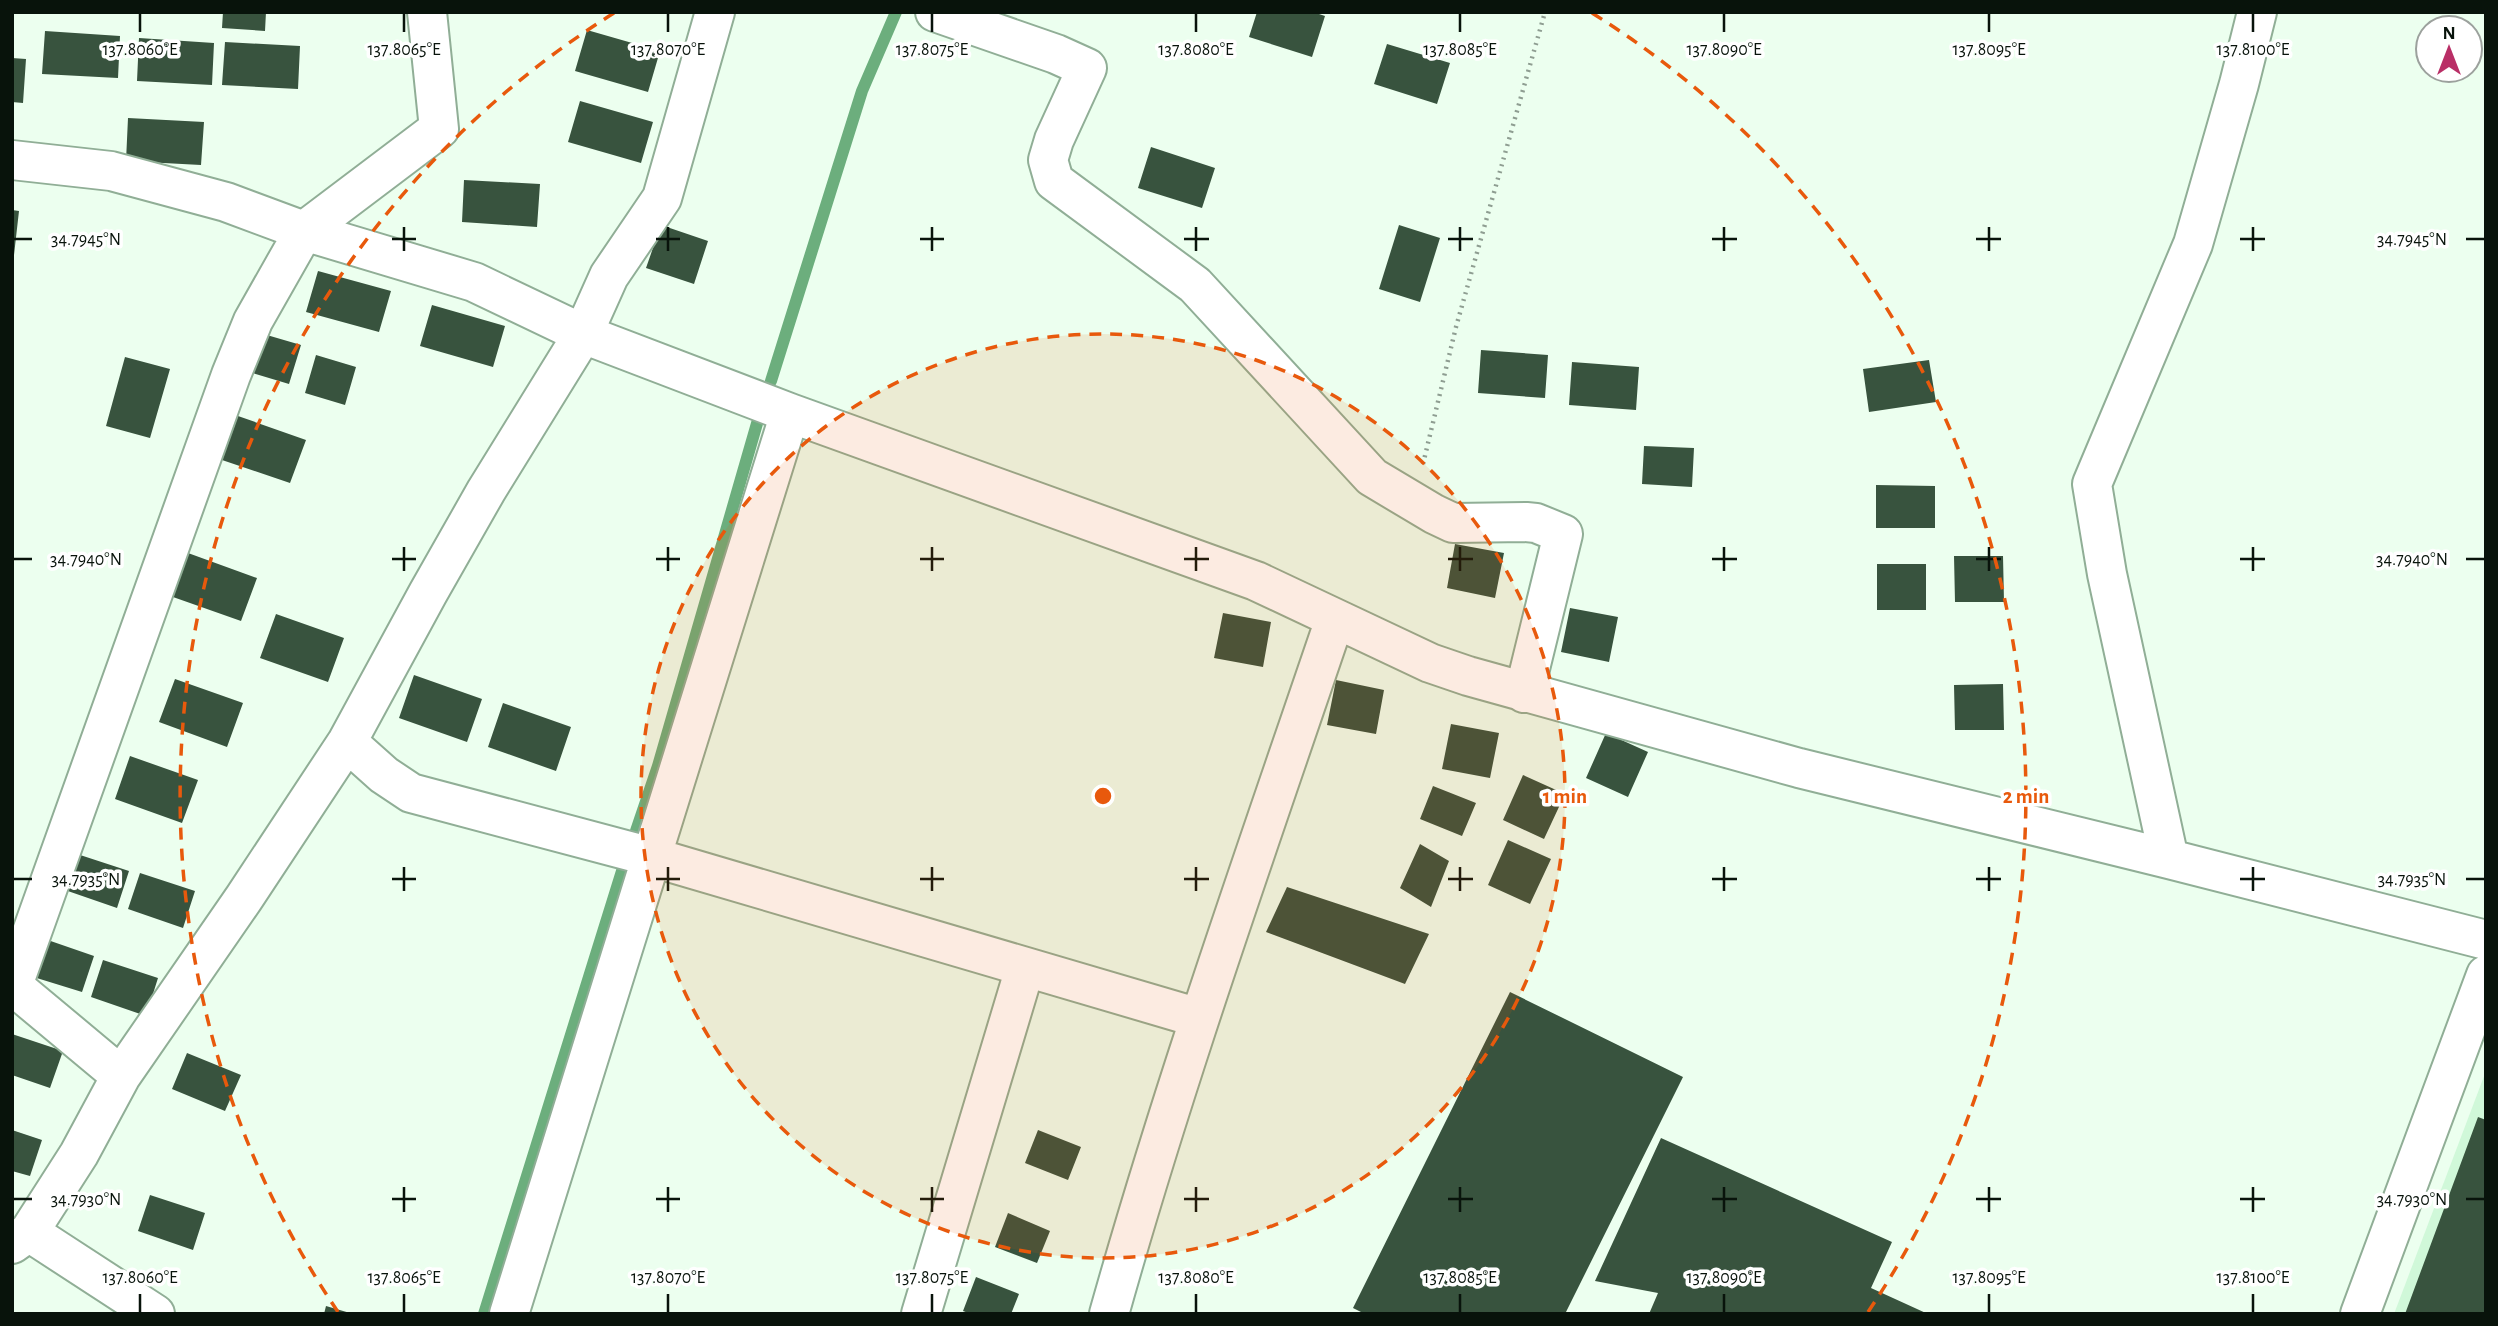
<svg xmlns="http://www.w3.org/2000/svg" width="2498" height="1326" font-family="'Alegreya Sans',sans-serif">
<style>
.built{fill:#d0f8d9}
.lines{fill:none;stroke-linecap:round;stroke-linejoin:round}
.stream{stroke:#6cae7d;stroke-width:12}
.building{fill:#38533e}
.minor-casing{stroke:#90ae96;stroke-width:42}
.path{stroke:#8e9d91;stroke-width:4.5;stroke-dasharray:2 5;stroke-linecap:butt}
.minor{stroke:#fff;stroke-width:38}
.ticks{fill:none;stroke:#08130b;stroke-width:2.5}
.ring{fill:none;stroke:#e8590c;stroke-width:3.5;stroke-dasharray:12 9}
.ticks-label{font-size:18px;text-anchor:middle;fill:#08130b;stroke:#fff;stroke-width:7;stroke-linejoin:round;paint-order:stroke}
.centre{fill:#e8590c;stroke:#fff;stroke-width:3.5}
.ring-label{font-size:21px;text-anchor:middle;font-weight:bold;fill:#e8590c;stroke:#fff;stroke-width:7;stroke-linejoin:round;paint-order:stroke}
</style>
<rect width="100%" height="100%" fill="#ecffef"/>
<path class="built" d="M2486 1071V1314H2394Z"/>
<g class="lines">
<path class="stream" d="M771 381 862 91 896 12
M636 831 658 766 758 420
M484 1314 622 871"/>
</g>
<path class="building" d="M223 12H266L265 31 222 28Z
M1257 12H1313L1325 16 1312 57 1249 37Z
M587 30 660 51 648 92 575 71Z
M45 31 120 36 118 78 42 74Z
M139 38 214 43 212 85 137 81Z
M225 42 300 46 298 89 222 85Z
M1387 44 1450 63 1437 104 1374 84Z
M12 58 26 59 23 103 12 102Z
M580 101 653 122 641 163 568 142Z
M128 118 204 122 201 165 126 161Z
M1151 147 1215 168 1202 208 1138 188Z
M464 180 540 184 537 227 462 222Z
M12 210 19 211 14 255 12 254Z
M661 225 708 241 694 284 646 268Z
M1399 225 1440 238 1420 302 1379 289Z
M318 271 391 291 379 332 306 312Z
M432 305 505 326 493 367 420 346Z
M260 333 301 345 289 384 249 372Z
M1481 350 1548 355 1545 398 1478 393Z
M316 355 356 367 345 405 305 393Z
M125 357 170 369 150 438 106 426Z
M1929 360 1936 402 1869 412 1863 369Z
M1572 362 1639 367 1636 410 1569 405Z
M238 416 306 440 290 483 222 460Z
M1644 446 1694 448 1692 487 1642 484Z
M1876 485 1935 486V528H1876Z
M1455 544 1504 553 1495 598 1447 588Z
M188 553 257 578 241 621 173 597Z
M1954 556H2003L2004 602H1955Z
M1877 564H1926V610H1877Z
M1570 608 1618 617 1609 662 1561 652Z
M1223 613 1271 622 1263 667 1214 658Z
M276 614 344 638 328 682 260 658Z
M414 675 482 699 467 742 399 718Z
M175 679 243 703 227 747 159 722Z
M1336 680 1384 690 1376 734 1327 725Z
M2003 684 2004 730H1955L1954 685Z
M503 703 571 727 556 771 488 747Z
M1451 724 1499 733 1490 778 1442 769Z
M1606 733 1648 752 1628 797 1586 778Z
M130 756 198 780 182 823 115 799Z
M1523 775 1565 794 1544 839 1503 820Z
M1433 786 1476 803 1462 836 1420 819Z
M1508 840 1551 859 1530 904 1488 885Z
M1420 844 1449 861 1431 907 1400 888Z
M74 853 129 871 117 908 62 889Z
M140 873 195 891 183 928 128 909Z
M1287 887 1429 934 1405 984 1266 932Z
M39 937 94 956 82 992 27 975Z
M103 960 158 978 146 1016 91 997Z
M1510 992 1683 1077 1565 1314H1365L1353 1308Z
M12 1034 63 1051 50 1088 12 1075Z
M187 1053 241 1075 225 1111 172 1089Z
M2478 1117 2486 1120V1314H2405Z
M12 1130 42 1140 30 1176 12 1171Z
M1038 1130 1081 1147 1068 1180 1025 1163Z
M1661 1138 1892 1242 1871 1288 1928 1314H1649L1658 1293 1595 1281Z
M150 1195 205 1213 193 1250 138 1231Z
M1008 1213 1050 1231 1037 1263 995 1247Z
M976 1277 1019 1294 1011 1314H971L963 1311Z
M326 1306 350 1313V1314H324Z"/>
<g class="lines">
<g class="minor-casing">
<path id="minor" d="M935 12 1056 54 1087 68 1054 140 1048 160 1054 181 1195 285 1372 477 1434 514 1453 523 1526 522 1536 523 1563 534 1524 693
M12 160 111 171 226 202 304 231 474 282 583 334 790 413 1256 581 1430 663 1468 676 1799 768 2169 859 2486 940
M347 742 384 775 411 793 652 857 1199 1018
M2169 859 2107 574 2092 484 2193 244 2239 84 2257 12
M12 985 121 1076
M12 988 231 375 253 321 304 231 439 129 427 12
M29 1232 155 1314
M12 1244 29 1232 79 1154 121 1076 244 898 347 742 428 593 486 491 583 334 609 276 662 198 715 12
M509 1314 790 413
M921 1314 1025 968
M1109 1314C1175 1079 1257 849 1335 619
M2360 1314 2486 975"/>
</g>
<path class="path" d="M1423 464 1456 327 1545 12"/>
<use href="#minor" class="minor"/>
</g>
<path class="ticks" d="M140 14V32M404 14V32M668 14V32M932 14V32M1196 14V32M1460 14V32M1724 14V32M1989 14V32M2253 14V32M404 227V251M668 227V251M932 227V251M1196 227V251M1460 227V251M1724 227V251M1989 227V251M2253 227V251M14 239H32M392 239H416M656 239H680M920 239H944M1184 239H1209M1448 239H1473M1712 239H1737M1976 239H2001M2240 239H2265M2466 239H2484M404 547V571M668 547V571M932 547V571M1196 547V571M1460 547V571M1724 547V571M1989 547V571M2253 547V571M14 559H32M392 559H416M656 559H680M920 559H944M1184 559H1209M1448 559H1473M1712 559H1737M1976 559H2001M2240 559H2265M2466 559H2484M404 867V891M668 867V891M932 867V891M1196 867V891M1460 867V891M1724 867V891M1989 867V891M2253 867V891M14 879H32M392 879H416M656 879H680M920 879H944M1184 879H1209M1448 879H1473M1712 879H1737M1976 879H2001M2240 879H2265M2466 879H2484M404 1187V1212M668 1187V1212M932 1187V1212M1196 1187V1212M1460 1187V1212M1724 1187V1212M1989 1187V1212M2253 1187V1212M14 1199H32M392 1199H416M656 1199H680M920 1199H944M1184 1199H1209M1448 1199H1473M1712 1199H1737M1976 1199H2001M2240 1199H2265M2466 1199H2484M140 1294V1312M404 1294V1312M668 1294V1312M932 1294V1312M1196 1294V1312M1460 1294V1312M1724 1294V1312M1989 1294V1312M2253 1294V1312"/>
<circle cx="1103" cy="796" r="462" fill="#e8590c" fill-opacity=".12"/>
<g class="ring">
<circle cx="1103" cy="796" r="462"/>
<path d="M338 1312A923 923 0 0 1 614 13M1592 13A923 923 0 0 1 1868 1312"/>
</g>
<g class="ticks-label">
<text x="140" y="55">137.8060°E</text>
<text x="404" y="55">137.8065°E</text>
<text x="668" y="55">137.8070°E</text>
<text x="932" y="55">137.8075°E</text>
<text x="1196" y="55">137.8080°E</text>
<text x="1460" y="55">137.8085°E</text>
<text x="1724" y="55">137.8090°E</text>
<text x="1989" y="55">137.8095°E</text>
<text x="2253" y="55">137.8100°E</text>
<text x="86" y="245">34.7945°N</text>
<text x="2412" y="245">34.7945°N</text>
<text x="86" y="565">34.7940°N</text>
<text x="2412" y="565">34.7940°N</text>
<text x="86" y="885">34.7935°N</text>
<text x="2412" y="885">34.7935°N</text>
<text x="86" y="1205">34.7930°N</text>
<text x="2412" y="1205">34.7930°N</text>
<text x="140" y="1283">137.8060°E</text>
<text x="404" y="1283">137.8065°E</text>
<text x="668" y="1283">137.8070°E</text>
<text x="932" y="1283">137.8075°E</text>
<text x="1196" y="1283">137.8080°E</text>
<text x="1460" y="1283">137.8085°E</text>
<text x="1724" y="1283">137.8090°E</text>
<text x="1989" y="1283">137.8095°E</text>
<text x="2253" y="1283">137.8100°E</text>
</g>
<circle cx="1103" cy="796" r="10" class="centre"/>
<g class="ring-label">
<text x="1565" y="803">1 min</text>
<text x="2026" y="803">2 min</text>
</g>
<rect width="2498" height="1326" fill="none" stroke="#08130b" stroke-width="28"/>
<g transform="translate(2449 49)"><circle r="33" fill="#ffffff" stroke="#9ca19d" stroke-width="2"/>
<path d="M0-5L12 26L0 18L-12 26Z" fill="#b92e66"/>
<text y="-10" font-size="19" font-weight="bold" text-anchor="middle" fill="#08130b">N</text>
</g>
</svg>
